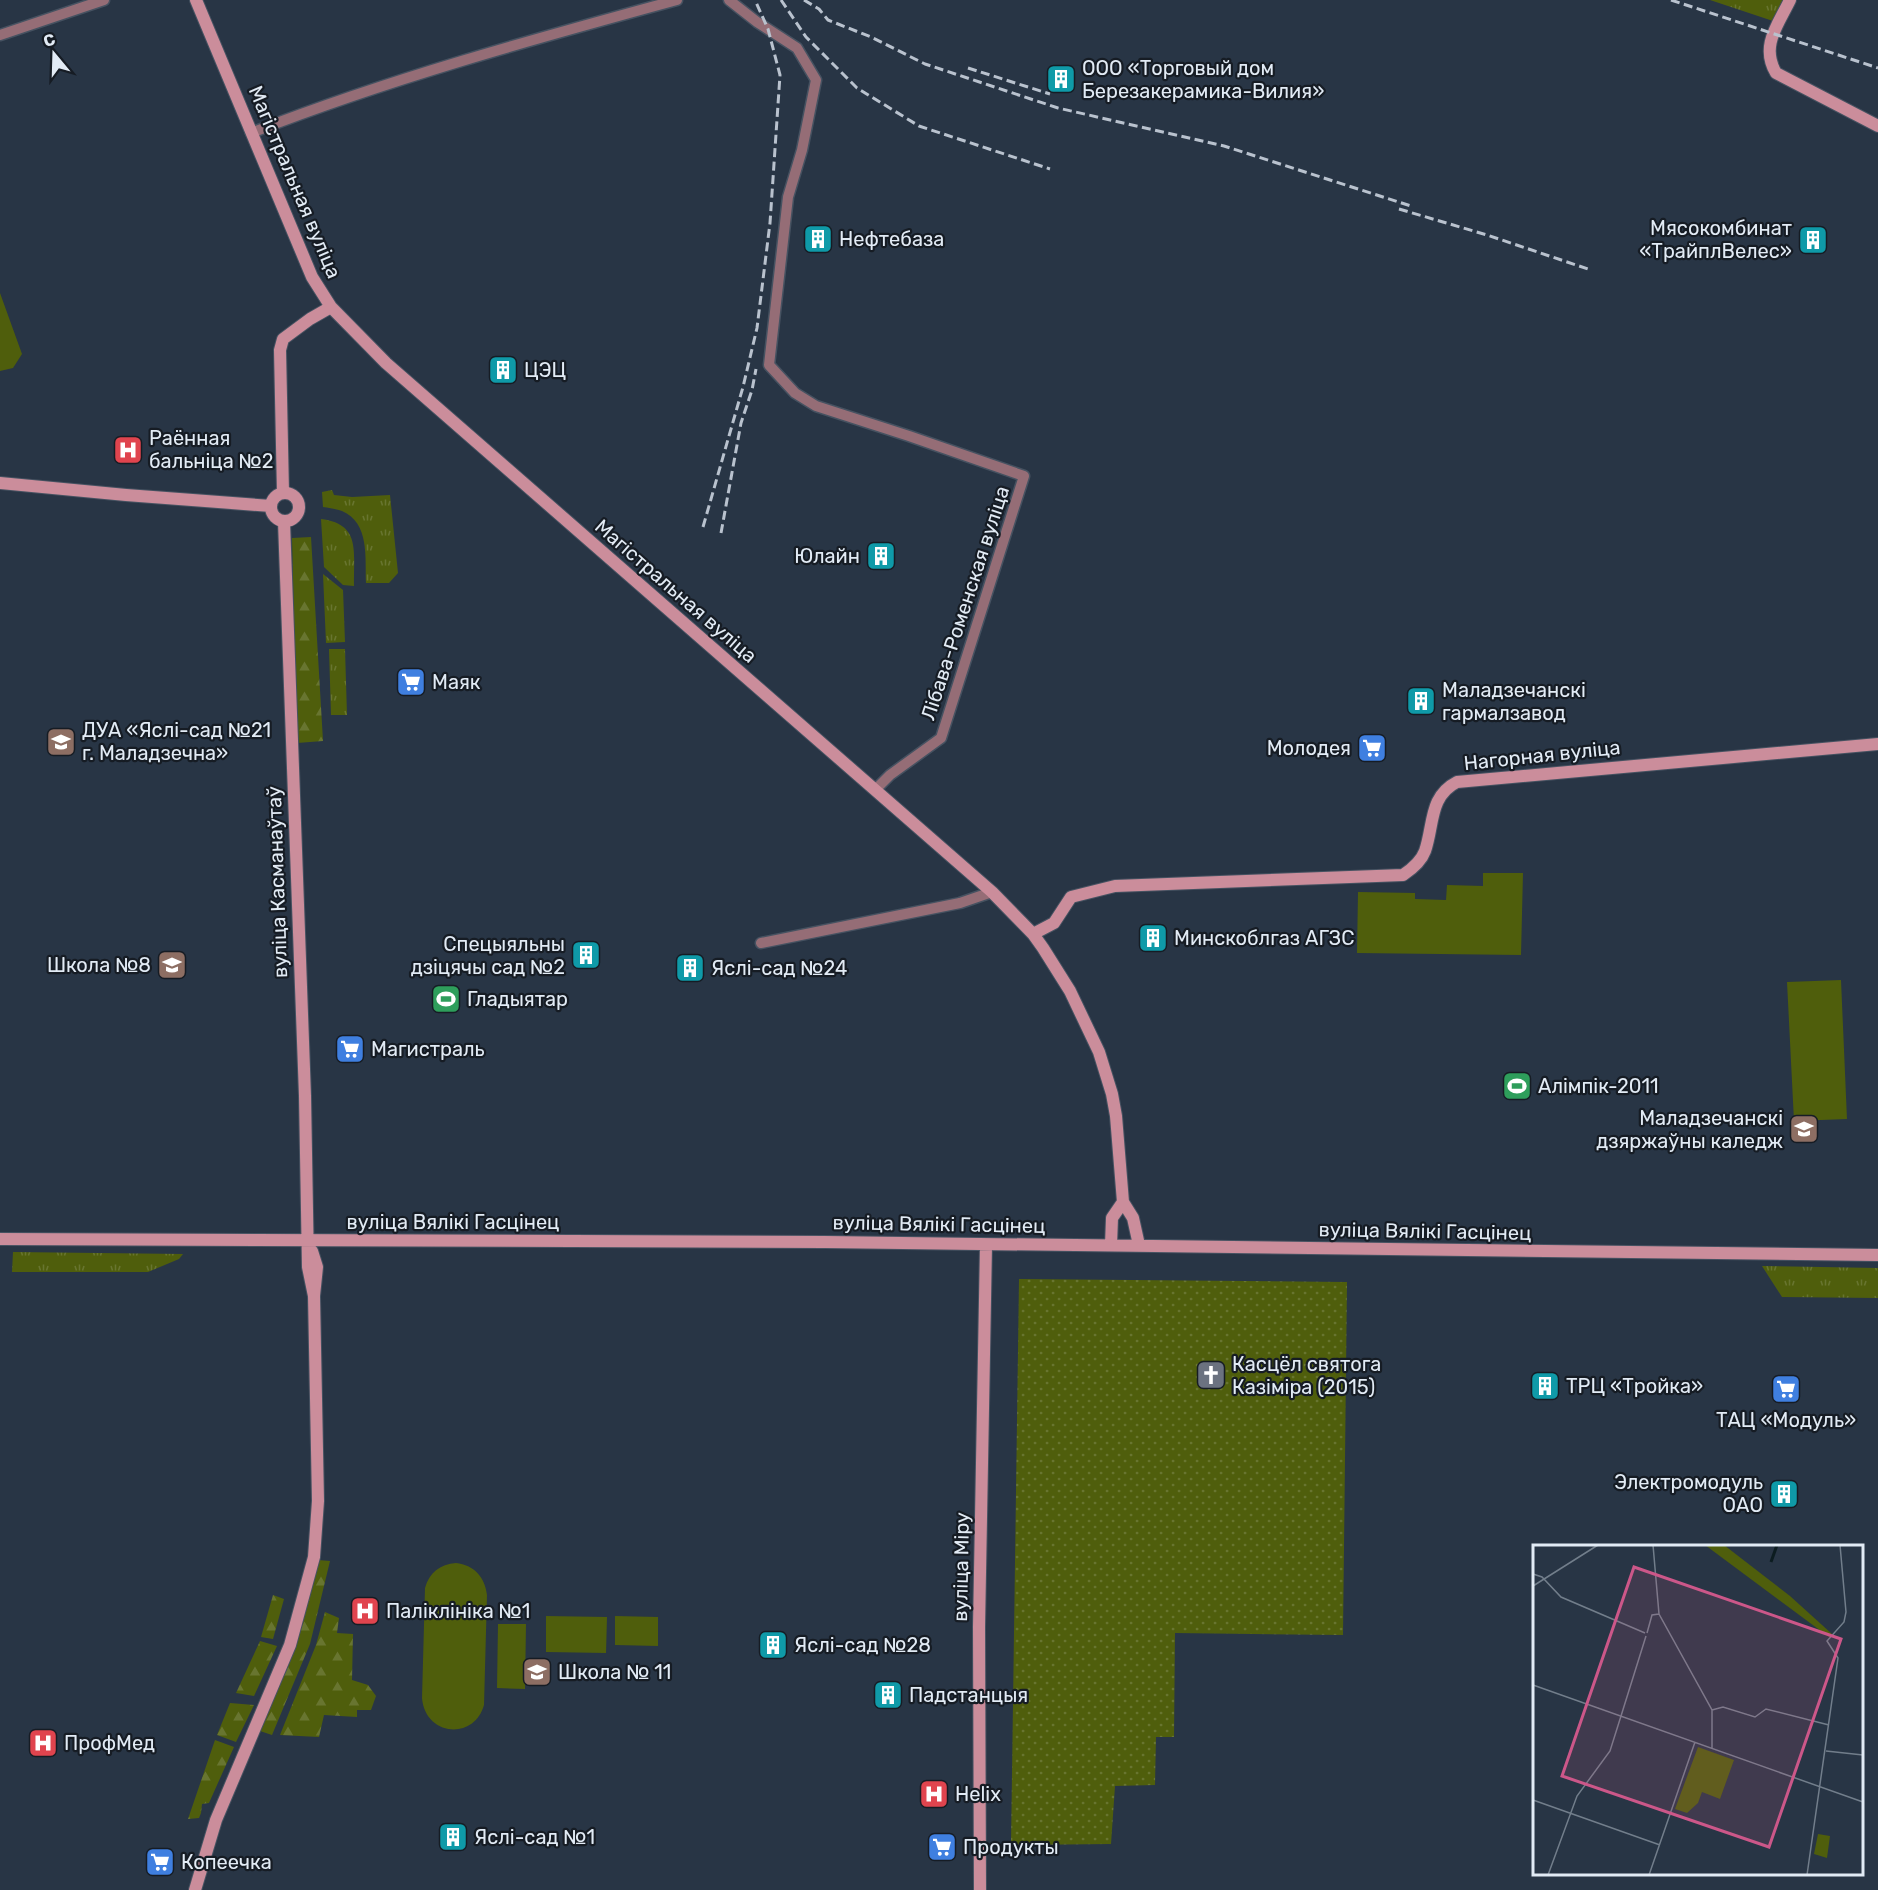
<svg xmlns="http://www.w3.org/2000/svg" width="1878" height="1890" font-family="Rubik,sans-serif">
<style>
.grass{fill:url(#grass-tufts)}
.forest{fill:url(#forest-firs)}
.park{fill:url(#park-dots)}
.garden{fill:#4f5e0c}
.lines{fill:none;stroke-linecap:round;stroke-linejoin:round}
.street-casing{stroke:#465261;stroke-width:13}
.secondary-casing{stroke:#465261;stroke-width:14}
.street{stroke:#956d76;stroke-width:10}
.secondary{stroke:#cb8d9b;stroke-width:12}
.rail{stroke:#b9c2ce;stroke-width:3;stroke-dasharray:9 4.5;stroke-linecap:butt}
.labels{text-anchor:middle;stroke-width:4.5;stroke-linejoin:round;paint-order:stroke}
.poi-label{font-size:20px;fill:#e2ebf5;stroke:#161c24;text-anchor:start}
.street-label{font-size:20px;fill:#e2ebf5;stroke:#161c24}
.inset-river{fill:none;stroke:#0c1c20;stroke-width:3}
.inset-road{fill:none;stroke:#727e8b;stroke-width:1.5}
.view{fill:#cc5789;fill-opacity:0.15;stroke:#cc5789;stroke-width:3}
.inset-edge{fill:none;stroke:#e2ebf5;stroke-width:3}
</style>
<defs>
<pattern id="grass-tufts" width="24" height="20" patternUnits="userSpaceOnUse" patternTransform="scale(1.5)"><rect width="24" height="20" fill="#4f5e0c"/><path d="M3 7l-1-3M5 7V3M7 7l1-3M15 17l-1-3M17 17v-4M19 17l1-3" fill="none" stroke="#687530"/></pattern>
<pattern id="forest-firs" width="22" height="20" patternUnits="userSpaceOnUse" patternTransform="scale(1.5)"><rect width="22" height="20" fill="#4f5e0c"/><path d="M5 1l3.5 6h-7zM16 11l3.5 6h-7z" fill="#687530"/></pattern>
<pattern id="park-dots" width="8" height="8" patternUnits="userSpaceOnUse" patternTransform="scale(1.5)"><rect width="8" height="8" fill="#4f5e0c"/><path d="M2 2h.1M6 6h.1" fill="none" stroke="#687530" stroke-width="1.8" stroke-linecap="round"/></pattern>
</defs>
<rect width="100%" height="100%" fill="#283545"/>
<path class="grass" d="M1710 0H1790L1779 23Z
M332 490 334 495 352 497 390 495 398 573 389 583H366C365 558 370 523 342 511 336 509 329 508 323 507L322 492Z
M321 519C362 524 353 553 354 586L343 585 324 567Z
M323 574 343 590 345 642 326 643Z
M329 649H345L347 715H331Z
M13 1252 183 1254 179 1259 148 1272H12Z
M1762 1266 1878 1268V1298L1782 1297Z"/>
<path class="forest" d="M311 537 323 741 297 743 292 538Z
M318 1560 330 1561 310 1644 272 1735 260 1731Z
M273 1595 284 1599 273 1639 261 1637Z
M325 1612 339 1618 337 1633 353 1634 352 1680 368 1685 376 1696 371 1710H357V1717L324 1715 319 1737 280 1735 316 1645Z
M260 1641 277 1646 254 1696 236 1693Z
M230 1703 254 1705 236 1742 217 1735Z
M215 1740 234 1747 209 1803 202 1804 201 1813 199 1818 188 1819Z"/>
<path class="park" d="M1019 1279 1347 1282 1343 1635 1175 1633 1174 1737H1156L1155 1785 1115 1786 1111 1844 1011 1845Z"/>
<path class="garden" d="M0 293 22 354 13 368 0 371Z
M1483 873H1523L1521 955 1357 953 1358 892 1415 893V899L1446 900 1447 885 1483 886Z
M1841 980 1847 1119 1794 1121 1787 982Z
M456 1563C474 1565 485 1577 487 1595L484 1705C474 1741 425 1736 422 1698L425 1588C429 1573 440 1564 456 1563Z
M546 1616 607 1617 606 1653 546 1652Z
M615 1616 658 1617V1646L615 1645Z
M498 1624H526L525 1689 497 1688Z"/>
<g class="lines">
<g class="street-casing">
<path id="street" d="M729 0 757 22 797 48 816 80 802 150 788 197 769 365 795 393 816 406 909 436 1024 476 941 738 890 775 875 790
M0 35 104 0
M251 133C389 79 534 39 677 0
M761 943 960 903 992 892"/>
</g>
<g class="secondary-casing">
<path id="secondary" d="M196 0 312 277 331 307 386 363 992 892 1033 934 1043 948 1070 991 1099 1052 1112 1094 1116 1116 1123 1202 1133 1218 1139 1245
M1790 0C1778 25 1760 46 1776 73L1878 126
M0 483 126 495 271 506
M271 507a14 14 0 1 1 28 0a14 14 0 1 1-28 0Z
M283 493 280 350 283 339 310 319 331 307
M284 522 305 1096 308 1267 314 1296
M1033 934 1054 923 1071 897 1115 886 1403 875C1412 869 1421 862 1425 851 1434 825 1429 796 1457 782L1878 744
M0 1239 825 1242 1878 1255
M1111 1245 1112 1218 1123 1202
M195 1890 216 1820 290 1645 314 1557 318 1501 314 1296 317 1267 312 1251
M980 1890 979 1627 986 1245"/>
</g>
<use href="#street" class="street"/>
<use href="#secondary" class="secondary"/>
<path class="rail" d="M781 0 806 37 857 88 919 126 1050 169
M804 0 819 9 828 20 871 37 925 64 1058 108 1224 146 1411 206
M1671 0 1878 68
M968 68 1050 94
M1399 209 1487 235 1588 269
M703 527 743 387 757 328 770 223 780 75 768 29 755 0
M721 533 741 423 752 390 756 369"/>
</g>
<defs>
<g id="building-square" transform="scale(1.5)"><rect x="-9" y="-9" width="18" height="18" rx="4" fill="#0f9aa8" stroke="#161c24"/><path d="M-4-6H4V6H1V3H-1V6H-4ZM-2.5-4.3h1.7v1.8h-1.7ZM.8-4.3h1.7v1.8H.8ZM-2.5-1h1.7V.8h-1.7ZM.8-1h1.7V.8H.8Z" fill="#fff"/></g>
<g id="hospital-square" transform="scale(1.5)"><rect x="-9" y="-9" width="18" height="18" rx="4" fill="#e0444e" stroke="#161c24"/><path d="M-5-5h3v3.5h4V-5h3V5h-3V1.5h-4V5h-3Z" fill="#fff"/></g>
<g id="supermarket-square" transform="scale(1.5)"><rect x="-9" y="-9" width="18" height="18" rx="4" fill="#3f7fe0" stroke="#161c24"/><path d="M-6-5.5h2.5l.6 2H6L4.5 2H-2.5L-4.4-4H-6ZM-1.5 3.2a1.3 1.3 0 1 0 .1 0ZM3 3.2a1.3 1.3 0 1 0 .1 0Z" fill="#fff"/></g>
<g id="school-square" transform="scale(1.5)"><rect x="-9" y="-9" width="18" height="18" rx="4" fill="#8d6e63" stroke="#161c24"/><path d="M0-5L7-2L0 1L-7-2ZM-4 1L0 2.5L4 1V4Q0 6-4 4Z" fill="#fff"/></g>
<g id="stadium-square" transform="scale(1.5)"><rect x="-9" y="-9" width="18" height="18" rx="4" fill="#2e9e5b" stroke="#161c24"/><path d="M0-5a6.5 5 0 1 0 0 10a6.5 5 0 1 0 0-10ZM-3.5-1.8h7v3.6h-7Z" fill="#fff"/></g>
<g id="university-square" transform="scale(1.5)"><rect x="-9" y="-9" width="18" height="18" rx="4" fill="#8d6e63" stroke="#161c24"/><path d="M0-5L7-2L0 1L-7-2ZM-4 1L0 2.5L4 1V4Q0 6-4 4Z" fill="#fff"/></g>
<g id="church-square" transform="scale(1.5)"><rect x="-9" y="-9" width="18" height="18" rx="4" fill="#6b7280" stroke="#161c24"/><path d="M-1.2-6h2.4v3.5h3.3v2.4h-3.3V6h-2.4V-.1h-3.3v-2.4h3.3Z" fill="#fff"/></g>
</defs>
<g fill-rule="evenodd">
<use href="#building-square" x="1061" y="79"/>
<use href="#building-square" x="818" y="239"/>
<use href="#building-square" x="1813" y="240"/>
<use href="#building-square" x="503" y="370"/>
<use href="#hospital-square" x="128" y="450"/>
<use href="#building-square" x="881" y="556"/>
<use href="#supermarket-square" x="411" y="682"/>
<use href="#building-square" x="1421" y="701"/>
<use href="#school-square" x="61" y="742"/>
<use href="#supermarket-square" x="1372" y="748"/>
<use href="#building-square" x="1153" y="938"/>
<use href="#building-square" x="586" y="955"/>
<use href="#school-square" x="172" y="965"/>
<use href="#building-square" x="690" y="968"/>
<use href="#stadium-square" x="446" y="999"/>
<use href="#supermarket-square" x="350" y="1049"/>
<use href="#stadium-square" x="1517" y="1086"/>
<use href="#university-square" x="1804" y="1129"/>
<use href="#church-square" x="1211" y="1375"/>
<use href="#building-square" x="1545" y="1386"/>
<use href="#supermarket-square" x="1786" y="1389"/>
<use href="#building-square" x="1784" y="1494"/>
<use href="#hospital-square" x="365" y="1611"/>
<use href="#building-square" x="773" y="1645"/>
<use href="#school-square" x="537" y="1672"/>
<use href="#building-square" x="888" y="1695"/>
<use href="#hospital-square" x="43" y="1743"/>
<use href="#hospital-square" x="934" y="1794"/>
<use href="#building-square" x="453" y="1837"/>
<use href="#supermarket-square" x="942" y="1847"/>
<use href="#supermarket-square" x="160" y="1862"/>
</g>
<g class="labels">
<g class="poi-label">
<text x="1082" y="75">ООО «Торговый дом<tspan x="1082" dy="23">Березакерамика-Вилия»</tspan></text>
<text x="1792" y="235" text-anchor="end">Мясокомбинат<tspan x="1792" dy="23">«ТрайплВелес»</tspan></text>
<text x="839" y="246">Нефтебаза</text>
<text x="524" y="377">ЦЭЦ</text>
<text x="149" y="445">Раённая<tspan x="149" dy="23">бальніца №2</tspan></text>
<text x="860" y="563" text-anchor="end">Юлайн</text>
<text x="432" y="689">Маяк</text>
<text x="1442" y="697">Маладзечанскі<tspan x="1442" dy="23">гармалзавод</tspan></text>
<text x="82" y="737">ДУА «Яслі-сад №21<tspan x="82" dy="23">г. Маладзечна»</tspan></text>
<text x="1351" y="755" text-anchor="end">Молодея</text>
<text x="1174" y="945">Минскоблгаз АГЗС</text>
<text x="565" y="951" text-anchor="end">Спецыяльны<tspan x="565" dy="23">дзіцячы сад №2</tspan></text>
<text x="151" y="972" text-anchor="end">Школа №8</text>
<text x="711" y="975">Яслі-сад №24</text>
<text x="467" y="1006">Гладыятар</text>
<text x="371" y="1056">Магистраль</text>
<text x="1538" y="1093">Алімпік-2011</text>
<text x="1783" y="1125" text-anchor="end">Маладзечанскі<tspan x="1783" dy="23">дзяржаўны каледж</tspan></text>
<text x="1232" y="1371">Касцёл святога<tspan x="1232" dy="23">Казіміра (2015)</tspan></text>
<text x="1566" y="1393">ТРЦ «Тройка»</text>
<text x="1786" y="1427" text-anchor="middle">ТАЦ «Модуль»</text>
<text x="1763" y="1489" text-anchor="end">Электромодуль<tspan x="1763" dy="23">ОАО</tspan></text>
<text x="386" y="1618">Паліклініка №1</text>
<text x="794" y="1652">Яслі-сад №28</text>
<text x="558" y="1679">Школа № 11</text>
<text x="909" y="1702">Падстанцыя</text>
<text x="64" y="1750">ПрофМед</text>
<text x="955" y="1801">Helix</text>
<text x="474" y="1844">Яслі-сад №1</text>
<text x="963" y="1854">Продукты</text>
<text x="181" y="1869">Копеечка</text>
</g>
<g class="street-label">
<text transform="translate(295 182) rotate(67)" y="7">Магістральная вуліца</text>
<text transform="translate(676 591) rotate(41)" y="7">Магістральная вуліца</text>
<text transform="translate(965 603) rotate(-72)" y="7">Лібава-Роменская вуліца</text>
<text transform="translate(1542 755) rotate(-6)" y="7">Нагорная вуліца</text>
<text transform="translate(277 882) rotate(-92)" y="7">вуліца Касманаўтаў</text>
<text x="453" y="1229">вуліца Вялікі Гасцінец</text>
<text transform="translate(939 1224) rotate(1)" y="7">вуліца Вялікі Гасцінец</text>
<text transform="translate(1425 1231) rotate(1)" y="7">вуліца Вялікі Гасцінец</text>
<text transform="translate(961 1567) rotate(-89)" y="7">вуліца Міру</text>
</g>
</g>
<g transform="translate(1533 1545)">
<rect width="330" height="330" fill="#283545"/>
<path d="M172 0H191L257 51 299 89 296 92Z" fill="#4f5e0c"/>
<path d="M165 202 201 215 187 254 169 247 165 258 154 268 142 264ZM285 289 297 291 294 313 281 309Z" fill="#4f5e0c"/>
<path class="inset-river" d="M238 17 244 0"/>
<path class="inset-road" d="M120 0 126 69 179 165V203M0 29 9 32 28 52 112 88M0 41 65 0M114 88 119 70 126 69M0 140 330 257M179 165 190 162 222 172 233 164 296 180M88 171 113 91M293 206 330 210M0 255 127 300M15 330 44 251 77 206 88 171M116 330 162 197M274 330 305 113 294 96 311 77 313 67 307 0"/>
<path class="view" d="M101 22 308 94 236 302 29 231Z"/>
<rect width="330" height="330" class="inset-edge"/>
</g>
<g transform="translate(54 54) rotate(341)" stroke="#161c24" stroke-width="4.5" paint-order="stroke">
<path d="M0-4.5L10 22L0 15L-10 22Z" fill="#e2ebf5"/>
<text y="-9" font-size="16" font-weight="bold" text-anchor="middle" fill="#e2ebf5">С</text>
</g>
</svg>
